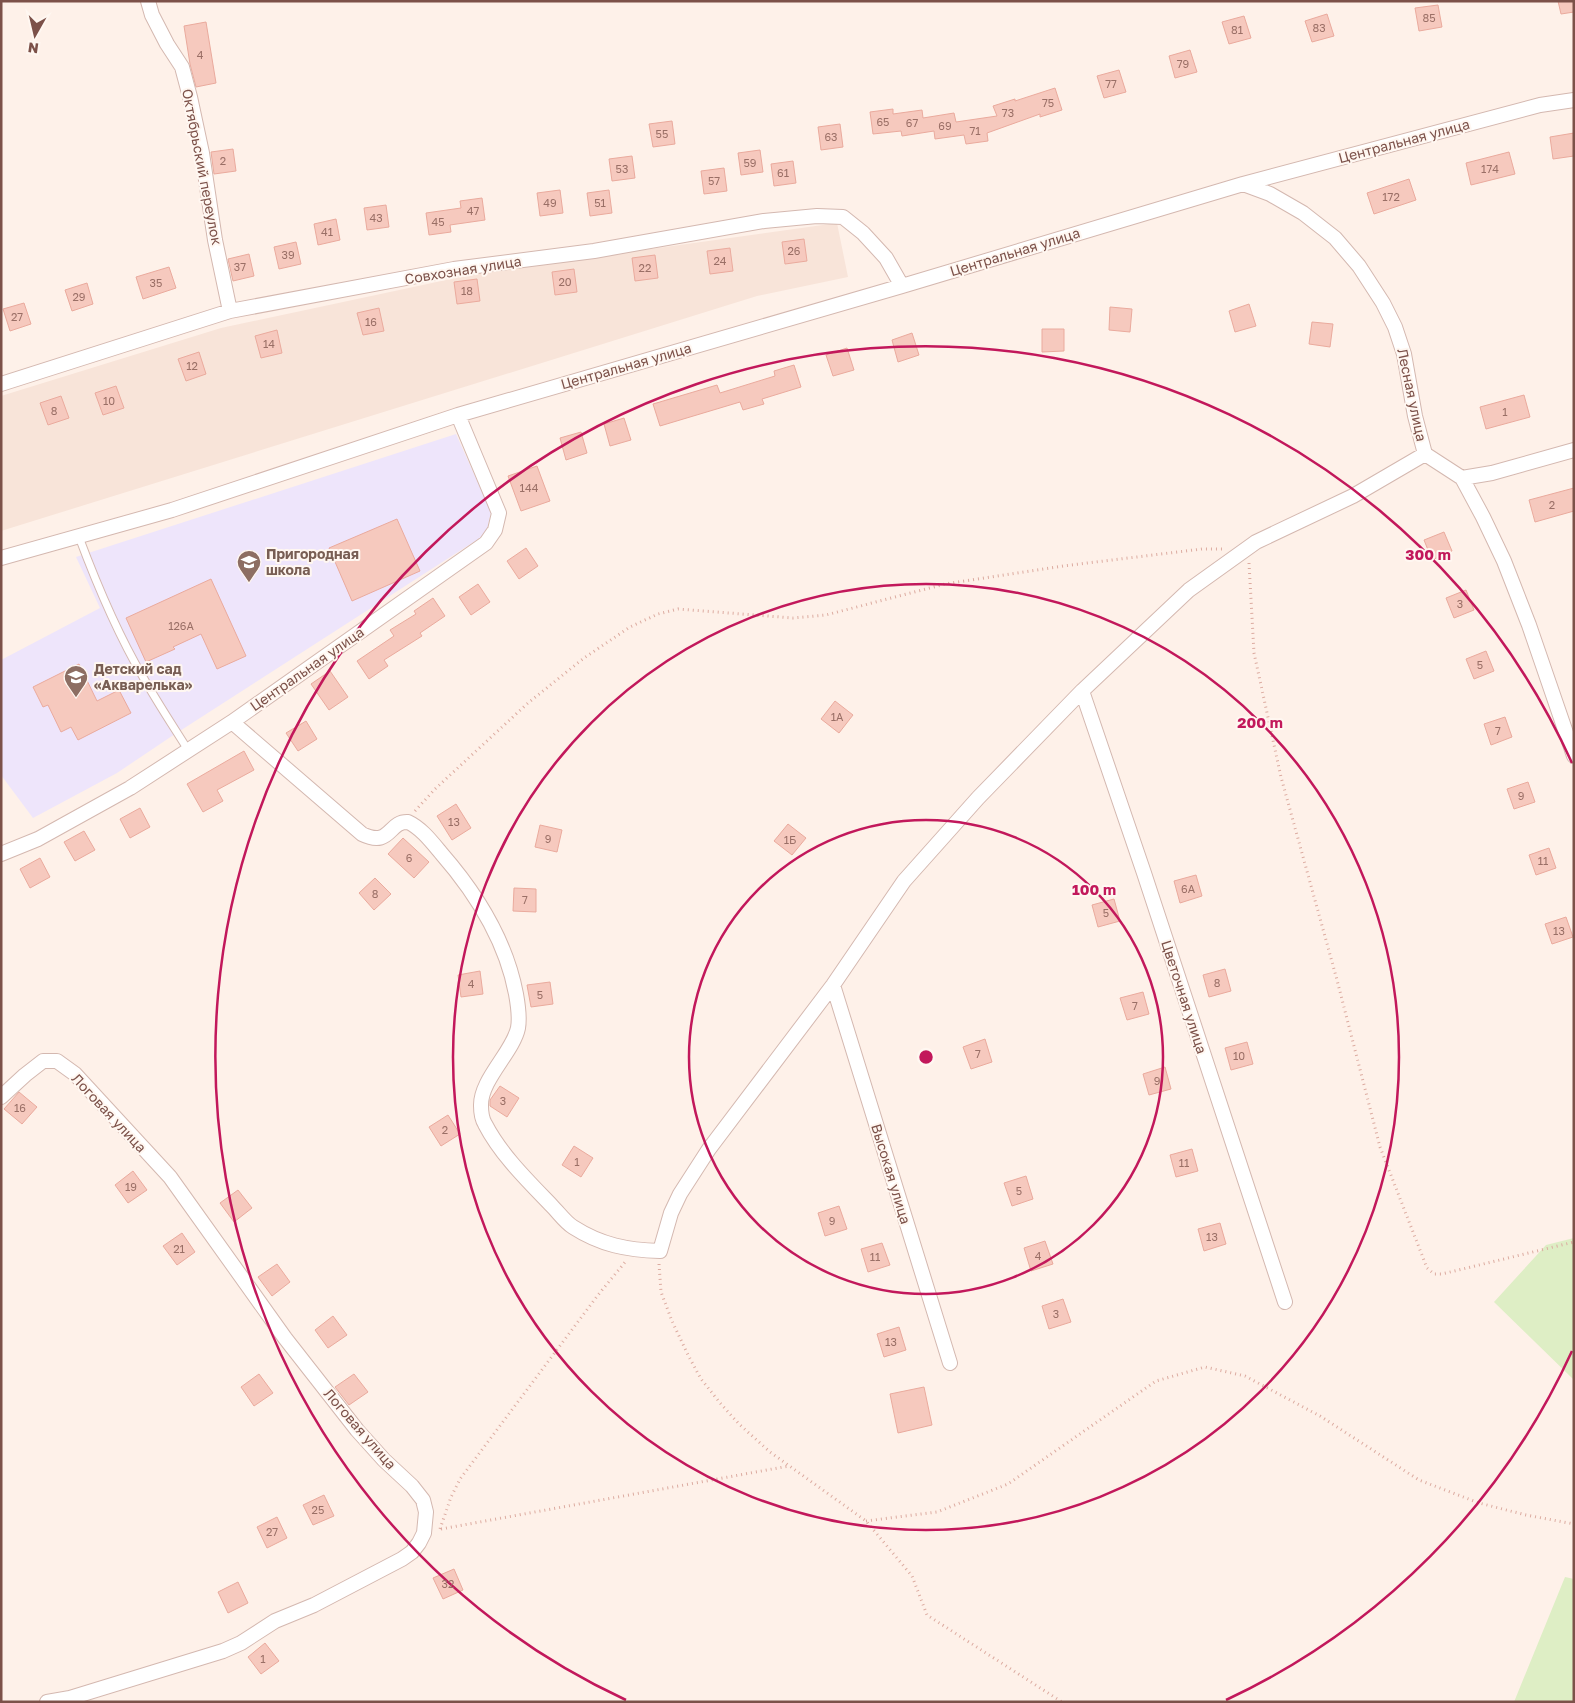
<svg xmlns="http://www.w3.org/2000/svg" width="1575" height="1703" font-family="'Golos Text',sans-serif">
<style>
.residential{fill:#f8e4d9}
.education{fill:#eee5fb}
.green{fill:#deeec5}
.building{fill:#f6c9be;stroke:#eaaa9d}
.lines{fill:none;stroke-linecap:round;stroke-linejoin:round}
.lane-casing{stroke:#d4b8b0;stroke-width:9}
.street-casing{stroke:#d4b8b0;stroke-width:16}
.path{stroke:#dcaba0;stroke-width:3;stroke-dasharray:1 4;stroke-linecap:butt}
.lane{stroke:#fff;stroke-width:7}
.street{stroke:#fff;stroke-width:14}
.ring{fill:none;stroke:#c2185b;stroke-width:2.5}
.labels{text-anchor:middle;stroke-width:4;stroke-linejoin:round;paint-order:stroke}
.number-label{font-size:11px;fill:#9a6f66}
.street-label{font-size:14px;fill:#7c5149;stroke:#fff7f1}
.education-label{font-size:14px;font-weight:bold;fill:#785e54;stroke:#fff7f1;text-anchor:start}
.centre{fill:#c2185b;stroke:#fff7f1;stroke-width:2.5}
.ring-label{font-size:15px;text-anchor:middle;font-weight:bold;fill:#c2185b;stroke:#fff7f1;stroke-width:4;stroke-linejoin:round;paint-order:stroke}
</style>
<rect width="100%" height="100%" fill="#fef1e9"/>
<path class="residential" d="M837 223 848 277 757 296 1 531V396L221 328 479 273Z"/>
<path class="education" d="M456 434 491 512 486 534 172 736 117 773 33 818 1 775V660L100 608 76 557Z"/>
<path class="green" d="M1574 1238V1380L1494 1302 1546 1245Z
M1565 1577 1574 1579V1702H1514Z"/>
<path class="building" d="M1558 1H1574V12L1561 14Z
M1438 5 1442 27 1419 31 1415 8Z
M1327 14 1334 36 1312 42 1305 21Z
M1244 16 1251 38 1229 44 1222 22Z
M206 22 216 83 196 87 190 64 184 26Z
M1190 50 1197 72 1175 78 1169 56Z
M1119 70 1126 92 1104 98 1097 76Z
M1055 88 1062 110 1040 117V114L987 133 988 141 966 144 964 135 935 139 934 131 902 136 901 131 873 134 870 112 893 109V114L922 110 923 118 954 113 956 122 997 116 993 106 1015 99V101Z
M672 121 675 144 653 147 649 124Z
M840 124 843 147 821 150 818 127Z
M1574 133V156L1553 159 1550 137Z
M233 149 236 171 214 174 211 152Z
M760 150 763 172 741 175 738 153Z
M1509 152 1515 174 1471 185 1466 163Z
M632 156 635 178 612 181 609 159Z
M793 161 796 183 774 186 771 164Z
M724 168 727 191 704 194 701 171Z
M1409 179 1416 200 1374 214 1367 193Z
M560 190 563 213 540 216 537 193Z
M609 190 612 213 590 216 587 193Z
M482 198 485 220 450 225 451 232 429 235 426 213 461 208 460 201Z
M386 205 389 227 367 230 364 208Z
M336 219 340 240 318 245 314 224Z
M804 239 807 261 785 264 782 242Z
M296 242 301 264 279 269 274 247Z
M730 248 733 271 710 274 707 251Z
M249 254 254 276 233 281 228 259Z
M655 255 658 278 635 281 632 258Z
M169 267 176 288 143 299 136 277Z
M574 269 577 292 555 295 552 272Z
M477 279 480 301 457 304 454 282Z
M87 283 93 304 72 311 65 290Z
M24 303 31 324 10 331 3 309Z
M1249 304 1256 326 1235 332 1229 311Z
M1110 307 1132 309 1130 332 1109 330Z
M379 308 384 331 363 335 357 313Z
M1312 322 1333 324 1330 347 1309 344Z
M1042 329H1064V351L1042 352Z
M277 330 282 353 261 358 255 336Z
M912 333 919 355 898 362 892 340Z
M847 348 854 370 833 376 826 355Z
M199 352 206 374 186 381 178 359Z
M794 365 801 387 762 399 764 404 743 410 740 402 660 426 653 404 717 385 720 393 775 376 774 371Z
M116 386 124 408 103 415 95 393Z
M1524 395 1530 417 1486 429 1480 407Z
M61 396 69 418 48 425 40 403Z
M624 418 631 440 610 446 604 424Z
M581 432 587 453 566 460 560 438Z
M537 466 550 501 521 511 508 476Z
M1574 488V511L1535 522 1529 500Z
M397 519 420 571 352 601 329 548Z
M1444 532 1452 551 1432 560 1424 540Z
M526 548 538 566 519 579 507 561Z
M211 579 246 656 217 669 201 634 173 647 175 649 146 662 126 618Z
M478 584 490 602 471 615 459 597Z
M1466 590 1474 610 1454 618 1446 598Z
M433 598 445 616 420 633 422 636 384 660 388 666 369 679 357 661 394 636 390 630 416 614 414 611Z
M1486 651 1494 671 1474 679 1466 659Z
M79 664 97 701 119 690 131 713 78 740 71 727 61 732 48 705 43 707 33 687Z
M330 671 348 697 329 710 311 684Z
M835 701 853 715 839 733 821 719Z
M1505 717 1512 737 1491 745 1484 724Z
M306 721 317 739 298 751 286 733Z
M244 751 254 770 217 790 223 801 203 812 187 784Z
M1528 782 1535 802 1514 809 1507 789Z
M456 804 471 828 452 840 437 816Z
M140 808 150 827 130 838 120 819Z
M788 824 806 838 792 855 774 841Z
M540 825 562 830 557 852 535 847Z
M84 831 95 850 75 861 64 842Z
M403 838 429 862 414 878 388 854Z
M1549 848 1556 868 1536 875 1529 855Z
M40 858 50 877 30 888 20 869Z
M1196 875 1202 896 1180 903 1174 881Z
M375 878 391 894 374 910 359 893Z
M514 888 536 889V912L513 911Z
M1114 899 1120 921 1098 927 1092 905Z
M1566 917 1573 937 1552 944 1545 924Z
M1225 969 1231 991 1209 997 1203 975Z
M480 971 483 994 461 997 458 975Z
M550 982 553 1004 531 1007 527 985Z
M1143 992 1149 1014 1127 1020 1120 998Z
M985 1039 992 1062 971 1069 963 1047Z
M1247 1042 1253 1064 1231 1070 1225 1048Z
M1165 1067 1171 1089 1149 1095 1143 1074Z
M500 1086 519 1098 507 1117 490 1106V1100Z
M19 1092 37 1107 22 1124 4 1109Z
M448 1115 460 1134 441 1146 429 1127Z
M574 1146 593 1158 581 1177 562 1165Z
M1192 1149 1198 1171 1176 1177 1170 1155Z
M133 1171 147 1190 128 1203 115 1185Z
M1026 1176 1033 1199 1012 1206 1004 1183Z
M238 1190 252 1208 234 1222 220 1203Z
M839 1206 847 1229 825 1236 818 1213Z
M1220 1223 1226 1244 1204 1251 1198 1229Z
M182 1233 195 1252 177 1265 163 1246Z
M1045 1241 1053 1264 1031 1271 1024 1248Z
M882 1243 890 1265 868 1272 861 1249Z
M277 1264 290 1282 272 1296 258 1277Z
M1063 1299 1071 1322 1049 1329 1042 1306Z
M333 1316 347 1335 328 1348 315 1330Z
M899 1327 906 1350 884 1357 877 1334Z
M259 1374 273 1393 254 1406 241 1387Z
M354 1374 368 1392 349 1405 335 1387Z
M924 1387 932 1425 898 1433 890 1394Z
M324 1495 334 1516 313 1525 303 1505Z
M277 1517 287 1538 267 1548 257 1527Z
M454 1569 463 1590 443 1599 433 1578Z
M238 1582 248 1603 228 1613 218 1592Z
M265 1643 279 1661 261 1674 248 1657Z"/>
<g class="lines">
<g class="lane-casing">
<path id="lane" d="M79 537C97 585 117 633 143 677 157 702 173 726 188 750"/>
</g>
<g class="street-casing">
<path id="street" d="M148 1 152 15 167 44 182 67 190 97 202 153 215 240 230 311
M1243 184 1270 194 1303 213 1335 238 1359 266 1383 303 1395 327 1404 354 1415 416 1425 454 1462 478 1483 517 1504 561 1529 625 1574 756
M1 384 230 311 454 269 594 251 764 221 817 216 843 217 863 233 886 258 902 286
M1462 478 1492 473 1574 450
M1 558 172 510 458 415 902 286 1243 184 1540 105 1574 100
M1082 691 1144 873 1285 1302
M232 722 362 834C391 848 388 821 408 822 421 828 431 841 441 853 476 893 506 941 516 994 518 1005 520 1017 518 1028 513 1052 480 1080 481 1106 481 1112 482 1119 485 1124 501 1155 528 1181 552 1206 559 1213 565 1222 573 1227 601 1245 627 1250 660 1251L671 1213 680 1194 709 1149 833 985 904 881 978 798 1082 691 1189 590 1256 542 1353 496 1425 454
M1 854 38 839 130 788 232 722 486 543 495 530 499 513 458 415
M833 985 950 1363
M1 1097 25 1075 43 1061H57L75 1074 170 1177 285 1338 357 1430 384 1460 412 1486 423 1500 426 1512 424 1533 419 1543 412 1552 402 1559 314 1605 275 1621 241 1643 223 1651 70 1698 47 1702"/>
</g>
<path class="path" d="M1249 563 1254 653 1281 777 1337 980 1380 1147 1427 1268 1434 1274H1442L1574 1242
M415 811 435 789 528 703 584 658 630 627 658 614 678 609 793 618 826 615 945 584 1063 566 1202 549H1222
M659 1264 661 1292 672 1321 688 1355 701 1379 721 1404 739 1424 770 1452 866 1521 912 1576 927 1615 1062 1702
M866 1521 937 1512 1008 1484 1156 1381 1205 1367 1245 1376 1320 1416 1419 1480 1479 1503 1526 1515 1574 1524
M440 1529 451 1497 460 1479 598 1295 626 1261
M441 1529 789 1466"/>
<use href="#lane" class="lane"/>
<use href="#street" class="street"/>
</g>
<g class="ring">
<circle cx="926" cy="1057" r="237"/>
<circle cx="926" cy="1057" r="473"/>
<path d="M1572 1351A710 710 0 0 1 1226 1700M626 1700A710 710 0 1 1 1572 763"/>
</g>
<defs>
<g id="school-pin" transform="scale(1.25)"><path d="M0 17L-7.5 6A9.5 9.5 0 1 1 7.5 6Z" fill="#8d6e63" stroke="#fff7f1"/><path d="M0-5L7-2L0 1L-7-2ZM-4 1L0 2.5L4 1V4Q0 6-4 4Z" fill="#fff"/></g>
</defs>
<g fill-rule="evenodd">
<use href="#school-pin" x="249" y="562"/>
<use href="#school-pin" x="76" y="677"/>
</g>
<g class="labels">
<g class="number-label">
<text x="1429" y="22">85</text>
<text x="1319" y="32">83</text>
<text x="1237" y="34">81</text>
<text x="200" y="59">4</text>
<text x="1183" y="68">79</text>
<text x="1111" y="88">77</text>
<text x="1048" y="107">75</text>
<text x="1008" y="117">73</text>
<text x="883" y="126">65</text>
<text x="912" y="127">67</text>
<text x="945" y="130">69</text>
<text x="975" y="135">71</text>
<text x="662" y="138">55</text>
<text x="831" y="141">63</text>
<text x="223" y="165">2</text>
<text x="750" y="167">59</text>
<text x="622" y="173">53</text>
<text x="1490" y="173">174</text>
<text x="783" y="177">61</text>
<text x="714" y="185">57</text>
<text x="1391" y="201">172</text>
<text x="550" y="207">49</text>
<text x="600" y="207">51</text>
<text x="473" y="215">47</text>
<text x="376" y="222">43</text>
<text x="438" y="226">45</text>
<text x="327" y="236">41</text>
<text x="794" y="255">26</text>
<text x="288" y="259">39</text>
<text x="720" y="265">24</text>
<text x="240" y="271">37</text>
<text x="645" y="272">22</text>
<text x="565" y="286">20</text>
<text x="156" y="287">35</text>
<text x="467" y="295">18</text>
<text x="79" y="301">29</text>
<text x="17" y="321">27</text>
<text x="371" y="326">16</text>
<text x="269" y="348">14</text>
<text x="192" y="370">12</text>
<text x="109" y="405">10</text>
<text x="54" y="415">8</text>
<text x="1505" y="416">1</text>
<text x="529" y="492">144</text>
<text x="1552" y="509">2</text>
<text x="1460" y="608">3</text>
<text x="181" y="630">126А</text>
<text x="1480" y="669">5</text>
<text x="837" y="721">1А</text>
<text x="1498" y="735">7</text>
<text x="1521" y="800">9</text>
<text x="454" y="826">13</text>
<text x="548" y="843">9</text>
<text x="790" y="844">1Б</text>
<text x="409" y="862">6</text>
<text x="1543" y="865">11</text>
<text x="1188" y="893">6А</text>
<text x="375" y="898">8</text>
<text x="525" y="904">7</text>
<text x="1106" y="917">5</text>
<text x="1559" y="935">13</text>
<text x="1217" y="987">8</text>
<text x="471" y="988">4</text>
<text x="540" y="999">5</text>
<text x="1135" y="1010">7</text>
<text x="978" y="1058">7</text>
<text x="1239" y="1060">10</text>
<text x="1157" y="1085">9</text>
<text x="503" y="1105">3</text>
<text x="20" y="1112">16</text>
<text x="445" y="1134">2</text>
<text x="577" y="1166">1</text>
<text x="1184" y="1167">11</text>
<text x="131" y="1191">19</text>
<text x="1019" y="1195">5</text>
<text x="832" y="1225">9</text>
<text x="1212" y="1241">13</text>
<text x="179" y="1253">21</text>
<text x="1038" y="1260">4</text>
<text x="875" y="1261">11</text>
<text x="1056" y="1318">3</text>
<text x="891" y="1346">13</text>
<text x="318" y="1514">25</text>
<text x="272" y="1536">27</text>
<text x="448" y="1588">32</text>
<text x="263" y="1663">1</text>
</g>
<g class="street-label">
<text transform="translate(1404 141) rotate(-15)" y="5">Центральная улица</text>
<text transform="translate(202 167) rotate(79)" y="5">Октябрьский переулок</text>
<text transform="translate(1015 252) rotate(-17)" y="5">Центральная улица</text>
<text transform="translate(463 270) rotate(-9)" y="5">Совхозная улица</text>
<text transform="translate(626 366) rotate(-16)" y="5">Центральная улица</text>
<text transform="translate(1412 395) rotate(78)" y="5">Лесная улица</text>
<text transform="translate(307 669) rotate(-35)" y="5">Центральная улица</text>
<text transform="translate(1184 997) rotate(72)" y="5">Цветочная улица</text>
<text transform="translate(109 1113) rotate(47)" y="5">Логовая улица</text>
<text transform="translate(891 1174) rotate(73)" y="5">Высокая улица</text>
<text transform="translate(360 1429) rotate(49)" y="5">Логовая улица</text>
</g>
<g class="education-label">
<text x="266" y="559">Пригородная<tspan x="266" dy="16">школа</tspan></text>
<text x="94" y="674">Детский сад<tspan x="94" dy="16">«Акварелька»</tspan></text>
</g>
</g>
<circle cx="926" cy="1057" r="8" class="centre"/>
<g class="ring-label">
<text x="1428" y="560">300 m</text>
<text x="1260" y="728">200 m</text>
<text x="1094" y="895">100 m</text>
</g>
<rect width="1575" height="1703" fill="none" stroke="#7c5149" stroke-width="5"/>
<g transform="translate(35 35) rotate(188)" stroke="#fff7f1" stroke-width="4" paint-order="stroke">
<path d="M0-4L9 19L0 12L-9 19Z" fill="#7c5149"/>
<text y="-8" font-size="14" font-weight="bold" text-anchor="middle" fill="#7c5149">N</text>
</g>
</svg>
